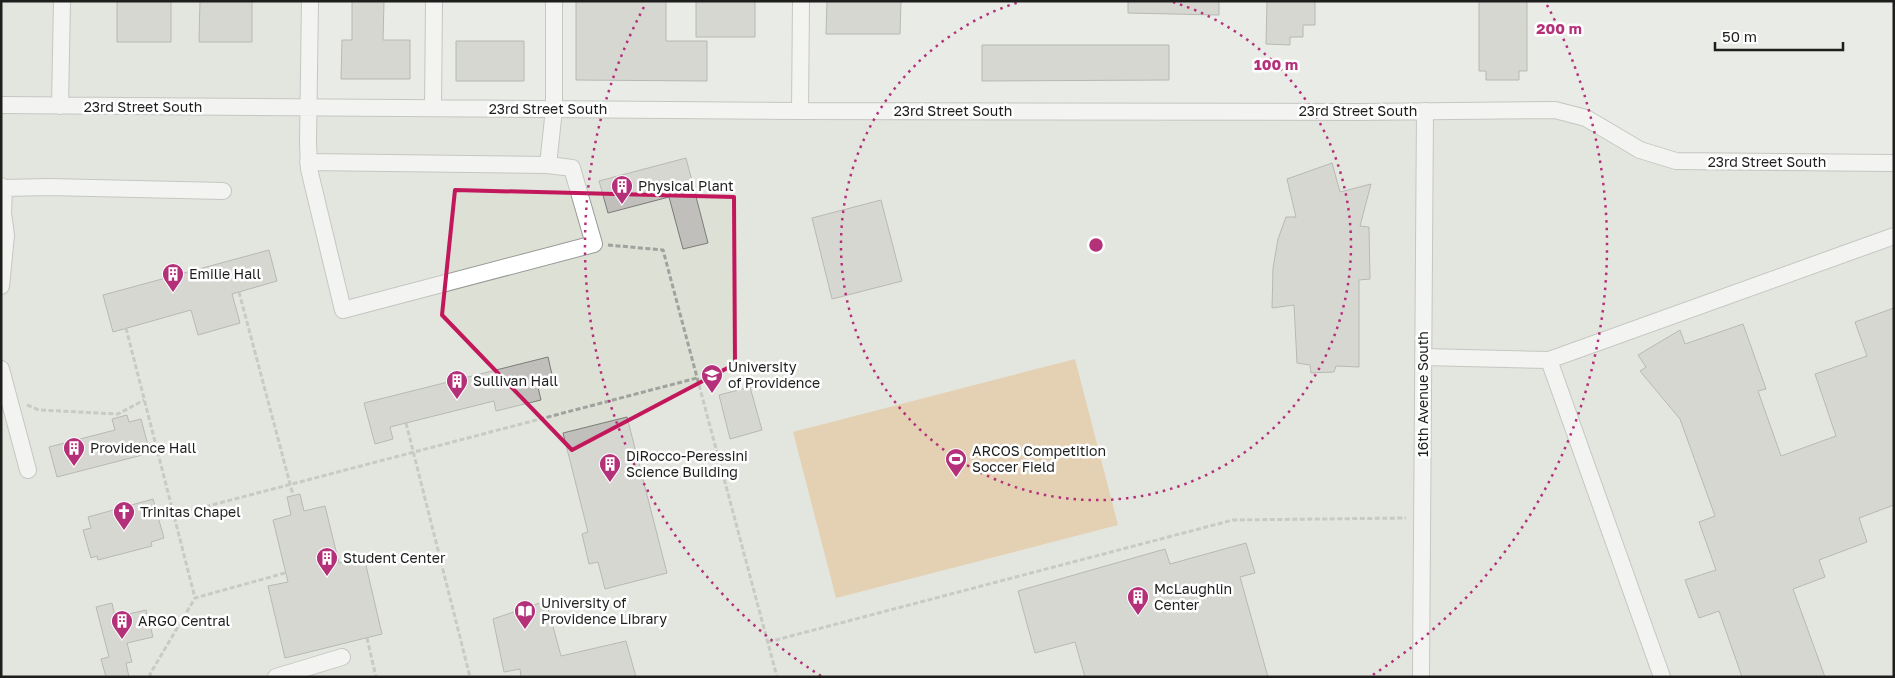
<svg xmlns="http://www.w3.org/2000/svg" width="1895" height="678" font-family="'Golos Text',sans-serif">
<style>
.built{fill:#dce0d5}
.green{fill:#deaf76}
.building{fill:#c0bfbb;stroke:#7c7b77}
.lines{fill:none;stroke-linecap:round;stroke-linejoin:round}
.minor-casing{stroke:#999b97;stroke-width:18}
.path{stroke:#a0a29e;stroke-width:3;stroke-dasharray:5 2.5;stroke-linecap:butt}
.minor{stroke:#fff;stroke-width:16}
.marked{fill:none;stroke:#c2185b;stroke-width:4;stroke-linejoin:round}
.ring{fill:none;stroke:#b4317a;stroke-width:2.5;stroke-dasharray:2.5 5}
.labels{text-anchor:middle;stroke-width:5;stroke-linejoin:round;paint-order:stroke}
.street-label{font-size:14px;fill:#1e1f1d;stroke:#fff}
.poi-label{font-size:14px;fill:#1e1f1d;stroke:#fff;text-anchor:start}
.centre{fill:#b4317a;stroke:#fff;stroke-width:2.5}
.ring-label{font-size:15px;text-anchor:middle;font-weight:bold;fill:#b4317a;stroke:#fff;stroke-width:5;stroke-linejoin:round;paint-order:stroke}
</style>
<rect width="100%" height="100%" fill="#e9ebe6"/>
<path class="built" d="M1 1H310L309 107 1555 110 1676 161 1894 162V677H1Z"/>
<path class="green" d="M1075 359 1118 525 836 598 793 432Z"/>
<path class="building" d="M117 1H171V42H117Z
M200 1H252V42H199Z
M352 1H384L383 40H410V79H341L342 40H352Z
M576 1H666V41H707V81L576 80Z
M696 1H755V37H696Z
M827 1H901L900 34H826Z
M1128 1H1219V15L1128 13Z
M1267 1H1315V25H1303V37H1290V45L1266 44Z
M1479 1H1527V71H1519V80H1486V71H1479Z
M456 41H524V81H456Z
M982 45H1169V80L982 81Z
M686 158 708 243 683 249 669 197 608 213 599 181Z
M1332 163 1340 192 1371 184 1360 226 1369 227 1370 279 1359 280V367L1336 366 1334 372 1311 373 1310 365 1297 363 1294 305 1272 308 1273 268 1278 239 1286 217H1296L1287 179Z
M881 200 902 281 832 299 812 218Z
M269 250 277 281 232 294 240 323 198 335 191 310 113 332 103 295Z
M1894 308V505L1859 518 1867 542 1819 560 1825 577 1793 589 1825 677H1742L1719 611 1699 618 1685 580 1716 570 1699 522 1715 516 1680 419 1640 371 1646 367 1638 355 1680 330 1685 344 1743 324 1766 389 1758 391 1781 456 1836 436 1815 374 1867 356 1855 322Z
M548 357 553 379 537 383 541 400 496 411 494 401 390 427 393 439 375 444 364 403Z
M750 387 762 430 730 439 719 395Z
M127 415 129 422 141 419 150 453 57 477 49 447 115 430 112 419Z
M627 417 667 573 605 589 598 562 589 564 582 534 588 532 563 433Z
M300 494 304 511 325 506 339 563 364 557 382 634 285 658 268 586 288 582 273 520 291 515 287 497Z
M153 499 164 538 151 542 152 546 98 560 97 556 91 558 83 530 91 528 88 517Z
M1246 543 1255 573 1240 577 1268 677H1085L1075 642 1035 653 1018 591 1165 549 1170 564Z
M546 601 561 656 626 641 636 677H521L520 669 504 672 493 619Z
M112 603 115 617 146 610 153 637 127 643 132 662 126 663 129 677H106L101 659 109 657 96 607Z"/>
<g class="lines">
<g class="minor-casing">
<path id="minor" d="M1 105 800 111 1359 112 1555 110 1586 118 1640 150 1676 161 1894 163
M60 106 62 1
M433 108 434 1
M800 111 801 1
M308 162 548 165 572 168 594 244 343 310 309 169 308 142 310 1
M548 165 554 109V1
M1 186 4 188 49 187 223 191
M1 286 6 235 3 213 4 188
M1423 357 1549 360 1894 236
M1549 360 1662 677
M1 369 28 470
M276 677 342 657
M1421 677 1425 111"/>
</g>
<path class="path" d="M608 245 663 250 777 677
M239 292 293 495
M126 328 195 598
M27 405 39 410 118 414 144 400
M406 423 470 677
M162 518 697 378
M367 638 376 677
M768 642 1233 520 1406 518
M151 677 150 674 195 598 285 573"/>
<use href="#minor" class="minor"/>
</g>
<path d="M0 0H1895V678H0ZM455 190 734 197 735 364 572 450 442 315Z" fill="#e9ebe6" fill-opacity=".55" fill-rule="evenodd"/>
<path class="marked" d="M455 190 734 197 735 364 572 450 442 315Z"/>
<g class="ring">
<path d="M1173 2A255 255 0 1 1 1019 2"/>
<path d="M821 676A511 511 0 0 1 645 5M1547 5A511 511 0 0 1 1371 676"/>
</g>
<defs>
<g id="building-pin" transform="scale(1.125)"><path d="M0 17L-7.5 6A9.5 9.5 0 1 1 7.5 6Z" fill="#b4317a" stroke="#fff"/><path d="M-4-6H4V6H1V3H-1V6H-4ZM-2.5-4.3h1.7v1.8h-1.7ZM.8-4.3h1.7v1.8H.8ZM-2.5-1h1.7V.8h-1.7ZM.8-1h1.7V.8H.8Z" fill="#fff"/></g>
<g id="university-pin" transform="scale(1.125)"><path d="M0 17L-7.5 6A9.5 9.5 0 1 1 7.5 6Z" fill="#b4317a" stroke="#fff"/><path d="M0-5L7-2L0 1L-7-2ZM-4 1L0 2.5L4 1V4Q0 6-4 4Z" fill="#fff"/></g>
<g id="stadium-pin" transform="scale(1.125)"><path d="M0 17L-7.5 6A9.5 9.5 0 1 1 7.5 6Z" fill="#b4317a" stroke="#fff"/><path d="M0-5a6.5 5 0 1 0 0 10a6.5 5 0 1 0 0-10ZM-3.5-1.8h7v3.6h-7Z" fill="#fff"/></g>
<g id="church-pin" transform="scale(1.125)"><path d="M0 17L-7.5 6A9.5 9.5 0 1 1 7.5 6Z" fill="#b4317a" stroke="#fff"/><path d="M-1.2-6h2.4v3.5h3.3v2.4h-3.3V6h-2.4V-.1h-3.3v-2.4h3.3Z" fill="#fff"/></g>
<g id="library-pin" transform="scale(1.125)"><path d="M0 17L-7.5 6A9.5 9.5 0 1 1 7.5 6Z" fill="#b4317a" stroke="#fff"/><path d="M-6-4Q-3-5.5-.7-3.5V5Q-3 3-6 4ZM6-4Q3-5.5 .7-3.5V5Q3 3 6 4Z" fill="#fff"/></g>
</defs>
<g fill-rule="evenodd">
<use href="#building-pin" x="622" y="186"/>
<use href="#building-pin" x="173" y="274"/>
<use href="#university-pin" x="712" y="375"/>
<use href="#building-pin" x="457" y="381"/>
<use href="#building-pin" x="74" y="448"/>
<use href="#stadium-pin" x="956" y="459"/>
<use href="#building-pin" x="610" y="464"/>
<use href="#church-pin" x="124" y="512"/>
<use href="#building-pin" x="327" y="558"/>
<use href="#building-pin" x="1138" y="597"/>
<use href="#library-pin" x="525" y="611"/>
<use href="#building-pin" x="122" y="621"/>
</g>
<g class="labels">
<g class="street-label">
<text x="143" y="112">23rd Street South</text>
<text x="548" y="114">23rd Street South</text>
<text x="953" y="116">23rd Street South</text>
<text x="1358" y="116">23rd Street South</text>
<text x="1767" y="167">23rd Street South</text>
<text transform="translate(1423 394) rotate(-90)" y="5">16th Avenue South</text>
</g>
<g class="poi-label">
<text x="638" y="191">Physical Plant</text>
<text x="189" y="279">Emilie Hall</text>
<text x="728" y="372">University<tspan x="728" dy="16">of Providence</tspan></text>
<text x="473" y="386">Sullivan Hall</text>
<text x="90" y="453">Providence Hall</text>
<text x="972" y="456">ARCOS Competition<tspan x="972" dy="16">Soccer Field</tspan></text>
<text x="626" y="461">DiRocco-Peressini<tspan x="626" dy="16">Science Building</tspan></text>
<text x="140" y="517">Trinitas Chapel</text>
<text x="343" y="563">Student Center</text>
<text x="1154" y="594">McLaughlin<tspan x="1154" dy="16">Center</tspan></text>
<text x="541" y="608">University of<tspan x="541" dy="16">Providence Library</tspan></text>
<text x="138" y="626">ARGO Central</text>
</g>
</g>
<circle cx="1096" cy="245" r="8" class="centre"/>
<g class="ring-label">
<text x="1559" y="34">200 m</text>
<text x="1276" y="70">100 m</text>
</g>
<rect width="1895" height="678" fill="none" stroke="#1e1f1d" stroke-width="5"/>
<path d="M1715 42v8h128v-8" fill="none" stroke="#1e1f1d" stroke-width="2.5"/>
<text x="1722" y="42" font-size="15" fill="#1e1f1d" stroke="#ffffff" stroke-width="4" paint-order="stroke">50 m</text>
</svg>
